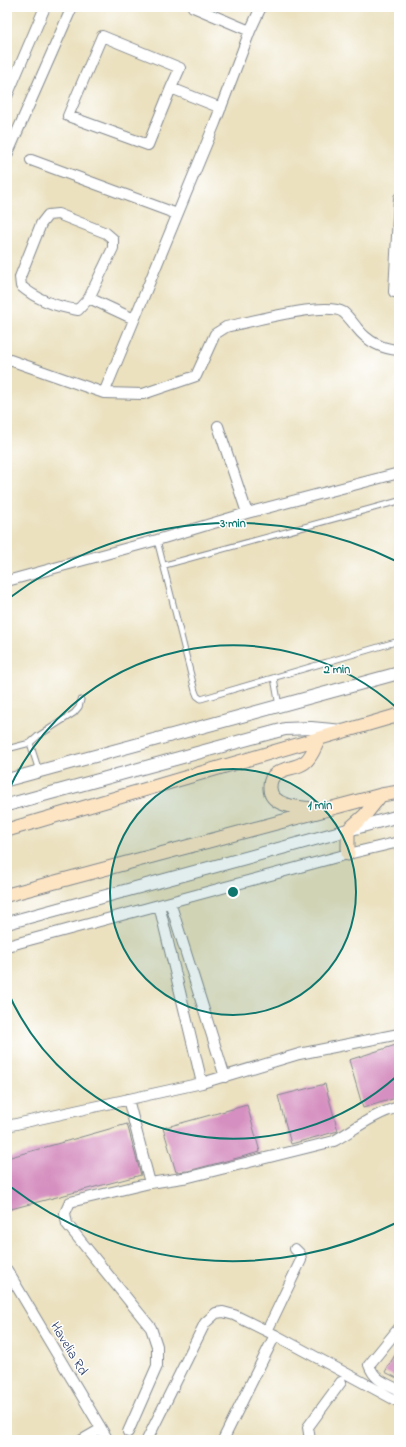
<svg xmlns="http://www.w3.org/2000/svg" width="406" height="1447" font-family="'Indie Flower',sans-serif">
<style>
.building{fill:#d58fc0}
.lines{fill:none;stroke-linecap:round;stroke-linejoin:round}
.service-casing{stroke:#83888e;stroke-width:7}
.minor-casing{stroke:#83888e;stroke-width:12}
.tertiary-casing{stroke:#83888e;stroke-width:14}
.secondary-casing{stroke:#83888e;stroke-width:15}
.service{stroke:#fff;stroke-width:5}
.minor{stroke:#fff;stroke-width:10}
.tertiary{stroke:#fff;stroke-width:12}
.secondary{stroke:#fde5c4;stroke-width:13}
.ring{fill:none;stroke:#0f766e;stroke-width:2}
.labels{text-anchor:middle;stroke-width:3;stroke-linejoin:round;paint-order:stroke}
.street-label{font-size:14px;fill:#1b2f5e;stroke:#fff}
.centre{fill:#0f766e;stroke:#fff;stroke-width:2}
.ring-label{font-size:12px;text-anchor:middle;font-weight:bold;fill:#0f766e;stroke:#fff;stroke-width:3;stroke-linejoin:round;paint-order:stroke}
</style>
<rect width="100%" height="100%" fill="#fff"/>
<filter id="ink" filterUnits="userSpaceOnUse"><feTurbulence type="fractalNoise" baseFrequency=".025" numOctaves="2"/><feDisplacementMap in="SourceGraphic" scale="8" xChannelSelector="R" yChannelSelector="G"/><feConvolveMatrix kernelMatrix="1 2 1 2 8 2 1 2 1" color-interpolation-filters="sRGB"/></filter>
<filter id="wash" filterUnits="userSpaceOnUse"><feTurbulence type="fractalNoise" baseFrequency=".012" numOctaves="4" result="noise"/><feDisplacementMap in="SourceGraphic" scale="16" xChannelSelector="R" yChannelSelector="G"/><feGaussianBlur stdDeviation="0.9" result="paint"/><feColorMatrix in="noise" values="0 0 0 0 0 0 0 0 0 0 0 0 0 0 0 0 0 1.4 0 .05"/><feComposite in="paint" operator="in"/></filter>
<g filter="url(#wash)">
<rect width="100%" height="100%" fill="#ebe1bf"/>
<g id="blocks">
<path class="building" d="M399 1044V1097L363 1108 349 1060Z
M325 1084 338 1131 291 1144 278 1096Z
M247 1105 260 1152 188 1171 176 1172 163 1128Z
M127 1124 141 1175 7 1210V1158Z
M399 1348V1379L385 1372Z"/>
</g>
</g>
<g filter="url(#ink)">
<use href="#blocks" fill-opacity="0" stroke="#83888e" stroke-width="1"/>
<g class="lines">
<g class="service-casing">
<path id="service" d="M157 540 195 691 197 696 201 699 399 641
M165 565 399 501
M274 678 279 706
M30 743 39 771
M7 749 30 743 38 736 74 713 79 707 81 700"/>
</g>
<g class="minor-casing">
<path id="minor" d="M193 7 250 31
M171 88 148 145 68 116 102 36 180 68 171 88 221 108
M7 96 45 7
M7 155 72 7
M31 160 177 214
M58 214 106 233 113 239V248L89 298 78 310C58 307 36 299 21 286L20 277 41 224 48 215Z
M394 292 399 198
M89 298 134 319
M7 359 104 393 143 394 196 376 215 334 226 327C249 322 325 301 343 312 348 316 353 323 357 328 368 342 382 349 399 350
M104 393 215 123 250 31 261 7
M218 426 247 513
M7 581 157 540 247 513 399 473
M170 902 225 1077
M159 905 202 1083
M7 946 348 854 399 842
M128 1099 150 1183
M7 1126 202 1083 299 1054 399 1034
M7 1270 108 1440
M399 1328 369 1365C375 1381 384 1382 399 1390
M267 1331 301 1260 300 1254 295 1249
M128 1432 157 1366V1346L151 1328 67 1224 65 1213 70 1202 150 1183 189 1177 334 1141C355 1129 375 1113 399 1107
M82 1440 101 1429
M147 1440 205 1323 216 1313 223 1312 234 1315 275 1335 399 1402
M223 1440 275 1335
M310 1440 308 1427 341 1382"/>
</g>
<g class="tertiary-casing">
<path id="tertiary" d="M7 780 399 673
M7 805 285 729 311 728 343 731
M7 923 399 816"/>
</g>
<g class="secondary-casing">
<path id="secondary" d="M316 809C302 808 269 807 270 787 270 782 271 777 276 774 284 767 296 769 305 762 312 757 315 746 319 739
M7 830 399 715
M348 854V830L365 815 381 795
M7 895 381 795 399 792"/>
</g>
<use href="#service" class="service"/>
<use href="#minor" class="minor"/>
<use href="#tertiary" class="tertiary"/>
<use href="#secondary" class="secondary"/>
</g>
</g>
<circle cx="233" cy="892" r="123" fill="#0f766e" fill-opacity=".12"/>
<g class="ring">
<circle cx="233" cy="892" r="123"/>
<path d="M398 1075A246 246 0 0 1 7 990M7 794A246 246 0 0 1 398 709"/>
<path d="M398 1222A369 369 0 0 1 8 1185M8 599A369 369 0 0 1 398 562"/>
</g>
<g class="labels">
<g class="street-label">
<text transform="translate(70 1348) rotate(59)" y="5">Havelia Rd</text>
</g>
</g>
<circle cx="233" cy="892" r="6" class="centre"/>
<g class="ring-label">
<text x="233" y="527">3 min</text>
<text x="337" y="673">2 min</text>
<text x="320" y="809">1 min</text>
</g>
<rect width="406" height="1447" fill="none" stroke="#fff" stroke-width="24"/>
</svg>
